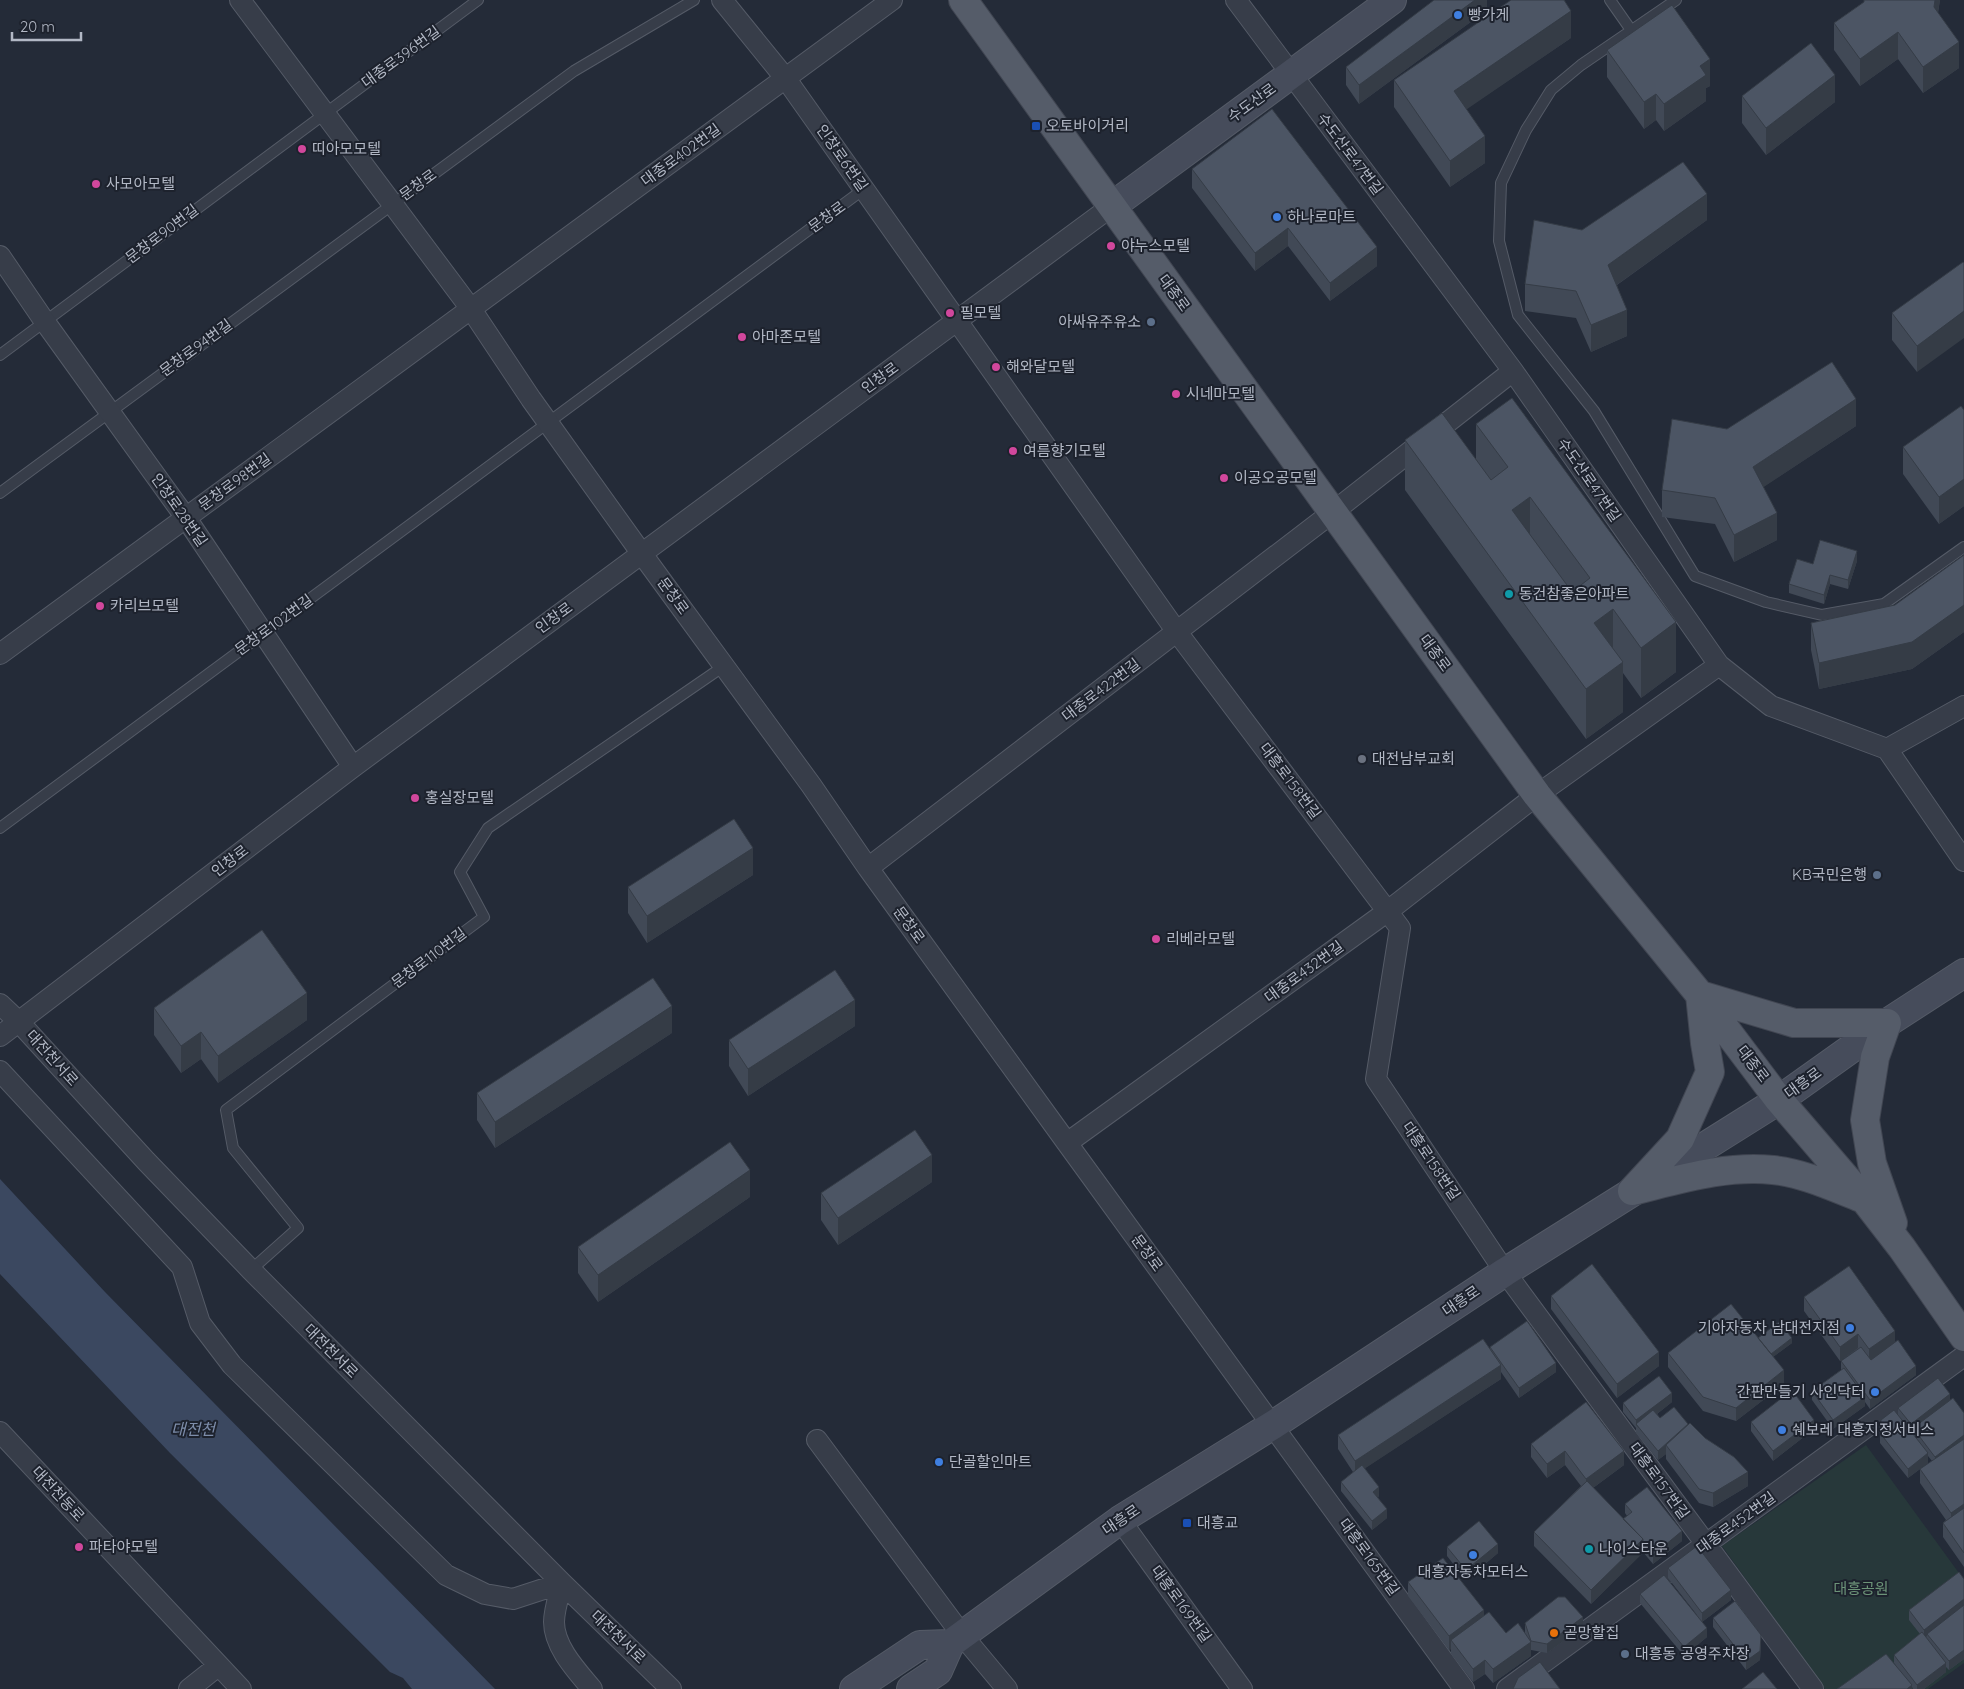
<svg xmlns="http://www.w3.org/2000/svg" width="1964" height="1689" font-family="Quicksand,'Noto Sans KR',sans-serif">
<style>
.green{fill:#27383a}
.water{fill:#3b4860}
.lines{fill:none;stroke-linecap:round;stroke-linejoin:round}
.service-casing{stroke:#555b67;stroke-width:12}
.minor-casing{stroke:#555b67;stroke-width:22}
.secondary-casing{stroke:#555b67;stroke-width:30}
.primary-casing{stroke:#414652;stroke-width:30}
.service{stroke:#373d49;stroke-width:10}
.minor{stroke:#373d49;stroke-width:20}
.secondary{stroke:#464c5b;stroke-width:28}
.primary{stroke:#555c69;stroke-width:28}
.wall{fill:#414956}
.shaded-wall{fill:#353c46}
.building{fill:#4c5564;stroke:#353c46;fill-rule:evenodd}
.shop-dot{fill:#3f7fe0;stroke:#1d222d;stroke-width:2}
.transit-dot{fill:#1a4fb4;stroke:#1d222d;stroke-width:2}
.hotel-dot{fill:#d1479c;stroke:#1d222d;stroke-width:2}
.service-dot{fill:#5c6f8a;stroke:#1d222d;stroke-width:2}
.culture-dot{fill:#0f9aa8;stroke:#1d222d;stroke-width:2}
.worship-dot{fill:#6b7280;stroke:#1d222d;stroke-width:2}
.food-dot{fill:#e8710a;stroke:#1d222d;stroke-width:2}
.labels{text-anchor:middle;stroke-width:4;stroke-linejoin:round;paint-order:stroke}
.poi-label{font-size:15px;fill:#b2b8c5;stroke:#1d222d;text-anchor:start}
.street-label{font-size:15px;fill:#b2b8c5;stroke:#1d222d}
.park-label{font-size:15px;fill:#6c9378;stroke:#1d222d}
.water-label{font-size:16px;font-style:italic;fill:#7d8daa;stroke:#1d222d}
</style>
<rect width="100%" height="100%" fill="#242b38"/>
<path class="green" d="M1866 1445 1964 1580V1663L1928 1689H1825L1722 1546Z"/>
<path class="water" d="M0 1179 105 1292 495 1689H412L403 1678 390 1672 170 1453 0 1274Z"/>
<g class="lines">
<g class="service-casing">
<path id="service" d="M1610 0 1631 30
M1676 0 1581 65 1551 90 1526 130 1501 183 1499 241 1518 315 1594 411 1695 576 1766 602 1822 615 1884 604 1964 547
M0 355 478 0
M0 493 574 71 694 0
M0 828 864 189
M251 1270 298 1228 233 1148 226 1110 484 917 460 872 488 828 724 666"/>
</g>
<g class="minor-casing">
<path id="minor" d="M240 0 471 309 531 399 642 554 811 785 868 868 1067 1143 1464 1689
M722 0 786 79 1177 632 1400 928 1376 1079 1505 1272 1813 1689
M1236 0 1513 371 1719 665 1771 706 1887 749 1964 706
M0 256 45 322 186 518 353 767
M0 654 892 0
M1887 749 1964 861
M868 868 1333 512 1513 371
M0 1004 19 1022 146 1161 251 1270 562 1583 671 1689
M0 1036 353 767 1112 206
M0 1071 182 1267 200 1323 232 1365 446 1575 485 1594 513 1599 562 1583C559 1595 554 1610 554 1622 554 1647 577 1671 592 1689
M1067 1143 1388 911 1537 795 1719 665
M0 1432 241 1689
M817 1440 962 1635 1007 1689
M1120 1520 1242 1689
M189 1689 218 1666
M1507 1689 1964 1356"/>
</g>
<g class="secondary-casing">
<path id="secondary" d="M1112 206 1392 0
M854 1689 920 1645 950 1644
M911 1689 938 1671 950 1644 1120 1520 1273 1425 1505 1272 1779 1100 1887 1023 1964 973"/>
</g>
<g class="primary-casing">
<path id="primary" d="M963 0 1537 795 1700 995 1779 1100 1864 1199 1902 1248 1964 1337
M1700 995 1794 1023H1887L1875 1057 1865 1120 1872 1163 1893 1223
M1632 1191C1678 1180 1725 1165 1773 1170 1803 1173 1833 1187 1861 1198
M1632 1191 1680 1139 1710 1072 1705 1043 1700 995"/>
</g>
<use href="#service" class="service"/>
<use href="#minor" class="minor"/>
<use href="#secondary" class="secondary"/>
<use href="#primary" class="primary"/>
</g>
<path class="wall" d="M1487 0V10L1359 104 1346 85V67Z
M1864 0H1940L1938 13 1959 68 1923 93 1898 59 1860 86 1834 50V23L1864 2Z
M1571 38 1466 109 1485 163 1450 187 1394 107V80Z
M1607 50 1710 86 1706 88V101L1664 131 1656 120 1644 129 1607 77Z
M1742 96 1835 102 1766 155 1742 123Z
M1192 169 1377 266 1330 301 1288 246 1255 271 1192 188Z
M1707 220 1617 285 1627 336 1591 352 1576 318 1525 311V284L1582 230Z
M1964 263 1917 372 1892 340V313Z
M1964 410V506L1939 524 1903 474V447Z
M1476 424 1676 672 1641 698 1623 673V712L1586 739 1405 490V440L1476 460Z
M1856 426 1763 487 1777 540 1734 562 1715 524 1662 517V490L1727 429Z
M1964 555V632L1912 669 1819 689 1811 650V623L1895 605Z
M1857 561 1848 589 1830 584 1824 604 1789 593V584L1813 564Z
M753 875 647 943 628 913V887Z
M154 1008 307 1020 218 1083 201 1059 181 1073 154 1035Z
M855 1026 748 1096 729 1066V1040Z
M672 1033 495 1148 477 1120V1093Z
M932 1182 838 1245 821 1220V1193Z
M750 1197 598 1302 578 1273V1247Z
M1551 1296 1659 1366 1617 1398 1551 1309Z
M1804 1297 1895 1342 1916 1375 1870 1409 1865 1402V1406L1833 1429 1812 1400V1391L1841 1370V1361L1859 1348 1840 1361 1804 1311Z
M1758 1338 1792 1343 1773 1357 1784 1384 1736 1421 1703 1411 1668 1367V1353Z
M1490 1347 1556 1372 1519 1398 1501 1372V1379L1365 1468 1379 1496 1378 1497 1387 1518 1372 1530 1341 1491V1482L1353 1472 1338 1449V1435L1490 1349Z
M1950 1400 1964 1413V1567L1943 1537V1523L1946 1520 1920 1483V1469L1932 1461 1928 1456V1463L1908 1478 1880 1443V1433L1898 1416V1408Z
M1672 1402 1657 1414 1660 1418 1688 1424 1748 1486 1713 1507 1699 1503 1666 1459V1454L1658 1460 1636 1433V1428L1623 1412V1403Z
M1751 1422 1814 1429 1773 1461 1751 1431Z
M1531 1444 1624 1465 1593 1488 1623 1519 1627 1516 1625 1513V1504L1682 1541 1653 1564 1643 1552 1591 1604 1534 1546V1532L1581 1486 1565 1465 1547 1478 1531 1457Z
M1447 1547 1498 1553 1466 1580 1447 1556Z
M1668 1568 1731 1600 1702 1622 1707 1637 1684 1656 1640 1603V1594L1697 1615 1668 1578Z
M1964 1579V1659L1949 1670 1946 1667V1672L1924 1689H1913L1912 1687V1689L1894 1663V1655L1920 1634 1909 1620V1610Z
M1408 1582 1484 1616 1506 1633H1525V1623L1583 1627 1547 1653 1531 1650V1656L1493 1683 1485 1674 1473 1682 1451 1654V1649L1449 1650 1408 1596Z
M1713 1618 1761 1644 1760 1660 1746 1670 1713 1627Z"/>
<path class="shaded-wall" d="M1475 0H1487V10L1359 104V85Z
M1935 0H1940L1934 34V7Z
M1571 11V38L1454 118V91Z
M1898 32V59L1860 86V59Z
M1959 42V68L1923 93V67Z
M1710 59V86L1706 88V101L1664 131V104L1700 66Z
M1835 75V102L1766 155V128Z
M1656 94V120L1644 129V102Z
M1485 136V163L1450 187V161Z
M1707 194V220L1608 291V265Z
M1288 228V246L1255 271V253Z
M1377 247V266L1330 301V283Z
M1627 310V336L1591 352V325Z
M1964 311V338L1917 372V346Z
M1856 399V426L1753 494V467Z
M1964 479V506L1939 524V497Z
M1530 497V547L1512 510Z
M1777 513V540L1734 562V535Z
M1857 551V561L1848 589V580Z
M1830 575V584L1824 604V595Z
M1964 605V632L1912 669 1819 689V663Z
M1613 609V659L1594 623Z
M1676 622V672L1641 698V648Z
M1623 662V712L1586 739V689Z
M753 848V875L647 943V916Z
M307 993V1020L218 1083V1056Z
M855 1000V1026L748 1096V1069Z
M672 1006V1033L495 1148V1122Z
M201 1032V1059L181 1073V1046Z
M932 1155V1182L838 1245V1218Z
M750 1170V1197L598 1302V1275Z
M1895 1331V1345L1869 1363V1349Z
M1858 1334V1348L1840 1361V1347Z
M1792 1338V1343L1769 1360V1356Z
M1659 1352V1366L1617 1398V1384Z
M1556 1363V1372L1519 1398V1388Z
M1501 1365V1379L1355 1475V1461Z
M1916 1366V1375L1870 1409V1400Z
M1784 1370V1384L1736 1421V1408Z
M1672 1393V1402L1639 1428 1636 1425V1420Z
M1950 1394V1403L1913 1428V1432L1911 1434V1424Z
M1865 1397V1406L1833 1429V1420Z
M1814 1420V1429L1773 1461V1451Z
M1689 1425 1666 1445V1454L1658 1460V1451Z
M1964 1435V1444L1935 1466V1457Z
M1565 1451V1465L1547 1478V1464Z
M1624 1451V1465L1586 1493V1479Z
M1928 1453V1463L1908 1478V1469Z
M1748 1472V1486L1713 1507V1493Z
M1379 1487V1496L1373 1501V1492Z
M1964 1504V1518L1951 1527V1513Z
M1387 1509V1518L1372 1530V1521Z
M1682 1531V1541L1653 1564V1555Z
M1643 1539V1553L1591 1604V1590Z
M1498 1544V1553L1466 1580V1570Z
M1731 1590V1600L1702 1622V1613Z
M1964 1599V1608L1927 1634V1636L1924 1639V1630Z
M1484 1610V1623L1451 1640V1649L1449 1650V1636Z
M1583 1617V1627L1547 1653V1644Z
M1707 1628V1637L1684 1656V1647Z
M1761 1635V1644L1760 1660 1746 1670V1661Z
M1531 1642V1656L1493 1683V1669Z
M1964 1650V1659L1949 1670V1661Z
M1485 1660V1674L1473 1682V1669Z
M1946 1663V1672L1924 1689H1917V1685Z
M1912 1685V1689H1907Z"/>
<path class="building" d="M1434 0H1475L1359 85 1346 67Z
M1511 0H1564L1571 11 1454 91 1485 136 1450 161 1394 80Z
M1864 0H1935L1934 7 1959 42 1923 67 1898 32 1860 59 1834 23 1864 2Z
M1672 5 1710 59 1700 66 1706 75 1664 104 1656 94 1644 102 1607 50Z
M1811 43 1835 75 1766 128 1742 96Z
M1272 109 1377 247 1330 283 1288 228 1255 253 1192 169Z
M1683 162 1707 194 1608 265 1627 310 1591 325 1576 291 1525 284 1534 220 1582 230Z
M1963 262 1964 263V311L1917 346 1892 313Z
M1832 362 1856 399 1753 467 1777 513 1734 535 1715 498 1662 490 1672 419 1727 429Z
M1512 398 1676 622 1641 648 1613 609 1594 623 1623 662 1586 689 1405 440 1442 413 1491 480 1508 467 1476 424ZM1530 497 1590 578 1572 592 1512 510Z
M1961 406 1964 410V479L1939 497 1903 447Z
M1820 540 1857 551 1848 580 1830 575 1824 595 1789 584 1797 559 1813 564Z
M1964 555V605L1912 642 1819 663 1811 623 1895 605Z
M734 819 753 848 647 916 628 887Z
M262 930 307 993 218 1056 201 1032 181 1046 154 1008Z
M835 970 855 1000 748 1069 729 1040Z
M653 978 672 1006 495 1122 477 1093Z
M915 1130 932 1155 838 1218 821 1193Z
M730 1142 750 1170 598 1275 578 1247Z
M1592 1264 1659 1352 1617 1384 1551 1296Z
M1849 1266 1895 1331 1869 1349 1858 1334 1840 1347 1804 1297Z
M1731 1304 1784 1370 1736 1408 1703 1397 1668 1353Z
M1527 1321 1556 1363 1519 1388 1490 1347Z
M1779 1322 1792 1338 1771 1354 1758 1338Z
M1483 1339 1501 1365 1355 1461 1338 1435Z
M1898 1340 1916 1366 1870 1400 1841 1361 1861 1347 1871 1360Z
M1844 1368 1865 1397 1833 1420 1812 1391Z
M1659 1376 1672 1393 1636 1420 1623 1403Z
M1938 1378 1950 1394 1911 1424 1898 1408Z
M1792 1390 1814 1420 1773 1451 1751 1422Z
M1953 1398 1964 1413V1435L1935 1457 1913 1428Z
M1586 1402 1624 1451 1586 1479 1565 1451 1547 1464 1531 1444Z
M1674 1407 1688 1424 1658 1451 1636 1424 1653 1410 1660 1418Z
M1894 1410 1928 1453 1908 1469 1880 1433 1881 1420Z
M1690 1423 1705 1438 1734 1457 1748 1472 1713 1493 1699 1489 1666 1445Z
M1964 1439V1504L1951 1513 1920 1469Z
M1362 1465 1379 1487 1373 1492 1387 1509 1372 1521 1341 1482Z
M1587 1481 1643 1539 1591 1590 1534 1532Z
M1647 1487 1682 1531 1653 1555 1643 1543V1539L1623 1519 1632 1512 1625 1504Z
M1964 1508V1553L1943 1523Z
M1479 1521 1498 1544 1466 1570 1447 1547Z
M1697 1546 1731 1590 1702 1613 1668 1568Z
M1443 1558 1484 1610 1449 1636 1408 1582Z
M1959 1572 1964 1579V1599L1924 1630 1909 1610Z
M1664 1575 1707 1628 1684 1647 1640 1594Z
M1558 1597H1565L1583 1617 1547 1644 1531 1641 1525 1623Z
M1735 1601 1761 1635 1760 1651 1746 1661 1713 1618Z
M1964 1605V1650L1949 1661 1927 1634Z
M1489 1612 1506 1633 1518 1623 1531 1642 1493 1669 1485 1660 1473 1669 1451 1640Z
M1922 1632 1946 1663 1917 1685 1894 1655Z
M1886 1654 1912 1685 1907 1689H1837Z
M1540 1662 1560 1689H1513L1518 1678Z
M1763 1672 1777 1689H1742Z"/>
<g class="shop-dot">
<circle cx="1458" cy="15" r="5"/>
<circle cx="1277" cy="217" r="5"/>
<circle cx="1850" cy="1328" r="5"/>
<circle cx="1875" cy="1392" r="5"/>
<circle cx="1782" cy="1430" r="5"/>
<circle cx="939" cy="1462" r="5"/>
<circle cx="1473" cy="1555" r="5"/>
</g>
<g class="transit-dot">
<rect x="1031" y="121" width="10" height="10" rx="2.5"/>
<rect x="1182" y="1518" width="10" height="10" rx="2.5"/>
</g>
<g class="hotel-dot">
<circle cx="302" cy="149" r="5"/>
<circle cx="96" cy="184" r="5"/>
<circle cx="1111" cy="246" r="5"/>
<circle cx="950" cy="313" r="5"/>
<circle cx="742" cy="337" r="5"/>
<circle cx="996" cy="367" r="5"/>
<circle cx="1176" cy="394" r="5"/>
<circle cx="1013" cy="451" r="5"/>
<circle cx="1224" cy="478" r="5"/>
<circle cx="100" cy="606" r="5"/>
<circle cx="415" cy="798" r="5"/>
<circle cx="1156" cy="939" r="5"/>
<circle cx="79" cy="1547" r="5"/>
</g>
<g class="service-dot">
<circle cx="1151" cy="322" r="5"/>
<circle cx="1877" cy="875" r="5"/>
<circle cx="1625" cy="1654" r="5"/>
</g>
<g class="culture-dot">
<circle cx="1509" cy="594" r="5"/>
<circle cx="1589" cy="1549" r="5"/>
</g>
<circle class="worship-dot" cx="1362" cy="759" r="5"/>
<circle class="food-dot" cx="1554" cy="1633" r="5"/>
<g class="labels">
<g class="poi-label">
<text x="1468" y="20">빵가게</text>
<text x="1046" y="131">오토바이거리</text>
<text x="312" y="154">띠아모모텔</text>
<text x="106" y="189">사모아모텔</text>
<text x="1287" y="222">하나로마트</text>
<text x="1121" y="251">야누스모텔</text>
<text x="960" y="318">필모텔</text>
<text x="1141" y="327" text-anchor="end">아싸유주유소</text>
<text x="752" y="342">아마존모텔</text>
<text x="1006" y="372">해와달모텔</text>
<text x="1186" y="399">시네마모텔</text>
<text x="1023" y="456">여름향기모텔</text>
<text x="1234" y="483">이공오공모텔</text>
<text x="1519" y="599">동건참좋은아파트</text>
<text x="110" y="611">카리브모텔</text>
<text x="1372" y="764">대전남부교회</text>
<text x="425" y="803">홍실장모텔</text>
<text x="1867" y="880" text-anchor="end">KB국민은행</text>
<text x="1166" y="944">리베라모텔</text>
<text x="1840" y="1333" text-anchor="end">기아자동차 남대전지점</text>
<text x="1865" y="1397" text-anchor="end">간판만들기 사인닥터</text>
<text x="1792" y="1435">쉐보레 대흥지정서비스</text>
<text x="949" y="1467">단골할인마트</text>
<text x="1197" y="1528">대흥교</text>
<text x="89" y="1552">파타야모텔</text>
<text x="1599" y="1554">나이스타운</text>
<text x="1473" y="1577" text-anchor="middle">대흥자동차모터스</text>
<text x="1564" y="1638">곧망할집</text>
<text x="1635" y="1659">대흥동 공영주차장</text>
</g>
<g class="street-label">
<text transform="translate(401 57) rotate(-36)" y="5">대종로396번길</text>
<text transform="translate(1252 103) rotate(-36)" y="5">수도산로</text>
<text transform="translate(1350 154) rotate(53)" y="5">수도산로47번길</text>
<text transform="translate(681 155) rotate(-36)" y="5">대종로402번길</text>
<text transform="translate(842 158) rotate(55)" y="5">인창로6번길</text>
<text transform="translate(418 185) rotate(-36)" y="5">문창로</text>
<text transform="translate(827 217) rotate(-36)" y="5">문창로</text>
<text transform="translate(162 234) rotate(-37)" y="5">문창로90번길</text>
<text transform="translate(1174 293) rotate(54)" y="5">대종로</text>
<text transform="translate(196 348) rotate(-36)" y="5">문창로94번길</text>
<text transform="translate(880 378) rotate(-36)" y="5">인창로</text>
<text transform="translate(1589 480) rotate(55)" y="5">수도산로47번길</text>
<text transform="translate(235 482) rotate(-36)" y="5">문창로98번길</text>
<text transform="translate(179 510) rotate(55)" y="5">인창로28번길</text>
<text transform="translate(673 596) rotate(54)" y="5">문창로</text>
<text transform="translate(554 618) rotate(-36)" y="5">인창로</text>
<text transform="translate(274 625) rotate(-36)" y="5">문창로102번길</text>
<text transform="translate(1435 653) rotate(54)" y="5">대종로</text>
<text transform="translate(1101 690) rotate(-37)" y="5">대종로422번길</text>
<text transform="translate(1290 781) rotate(53)" y="5">대흥로158번길</text>
<text transform="translate(230 861) rotate(-37)" y="5">인창로</text>
<text transform="translate(909 925) rotate(54)" y="5">문창로</text>
<text transform="translate(429 958) rotate(-37)" y="5">문창로110번길</text>
<text transform="translate(1304 972) rotate(-36)" y="5">대종로432번길</text>
<text transform="translate(52 1058) rotate(48)" y="5">대전천서로</text>
<text transform="translate(1753 1064) rotate(53)" y="5">대종로</text>
<text transform="translate(1803 1083) rotate(-36)" y="5">대흥로</text>
<text transform="translate(1431 1161) rotate(56)" y="5">대흥로158번길</text>
<text transform="translate(1147 1253) rotate(54)" y="5">문창로</text>
<text transform="translate(1461 1301) rotate(-34)" y="5">대흥로</text>
<text transform="translate(331 1351) rotate(45)" y="5">대전천서로</text>
<text transform="translate(1659 1481) rotate(54)" y="5">대흥로157번길</text>
<text transform="translate(58 1494) rotate(47)" y="5">대전천동로</text>
<text transform="translate(1121 1520) rotate(-34)" y="5">대흥로</text>
<text transform="translate(1736 1523) rotate(-36)" y="5">대종로452번길</text>
<text transform="translate(1369 1557) rotate(54)" y="5">대흥로165번길</text>
<text transform="translate(1181 1604) rotate(54)" y="5">대흥로169번길</text>
<text transform="translate(618 1637) rotate(44)" y="5">대전천서로</text>
</g>
<g class="park-label">
<text x="1861" y="1594">대흥공원</text>
</g>
<g class="water-label">
<text x="193" y="1435">대전천</text>
</g>
</g>
<path d="M12 32v8h69v-8" fill="none" stroke="#b2b8c5" stroke-width="2.5"/>
<text x="20" y="32" font-size="15" fill="#b2b8c5" stroke="#1d222d" stroke-width="4" paint-order="stroke">20 m</text>
</svg>
